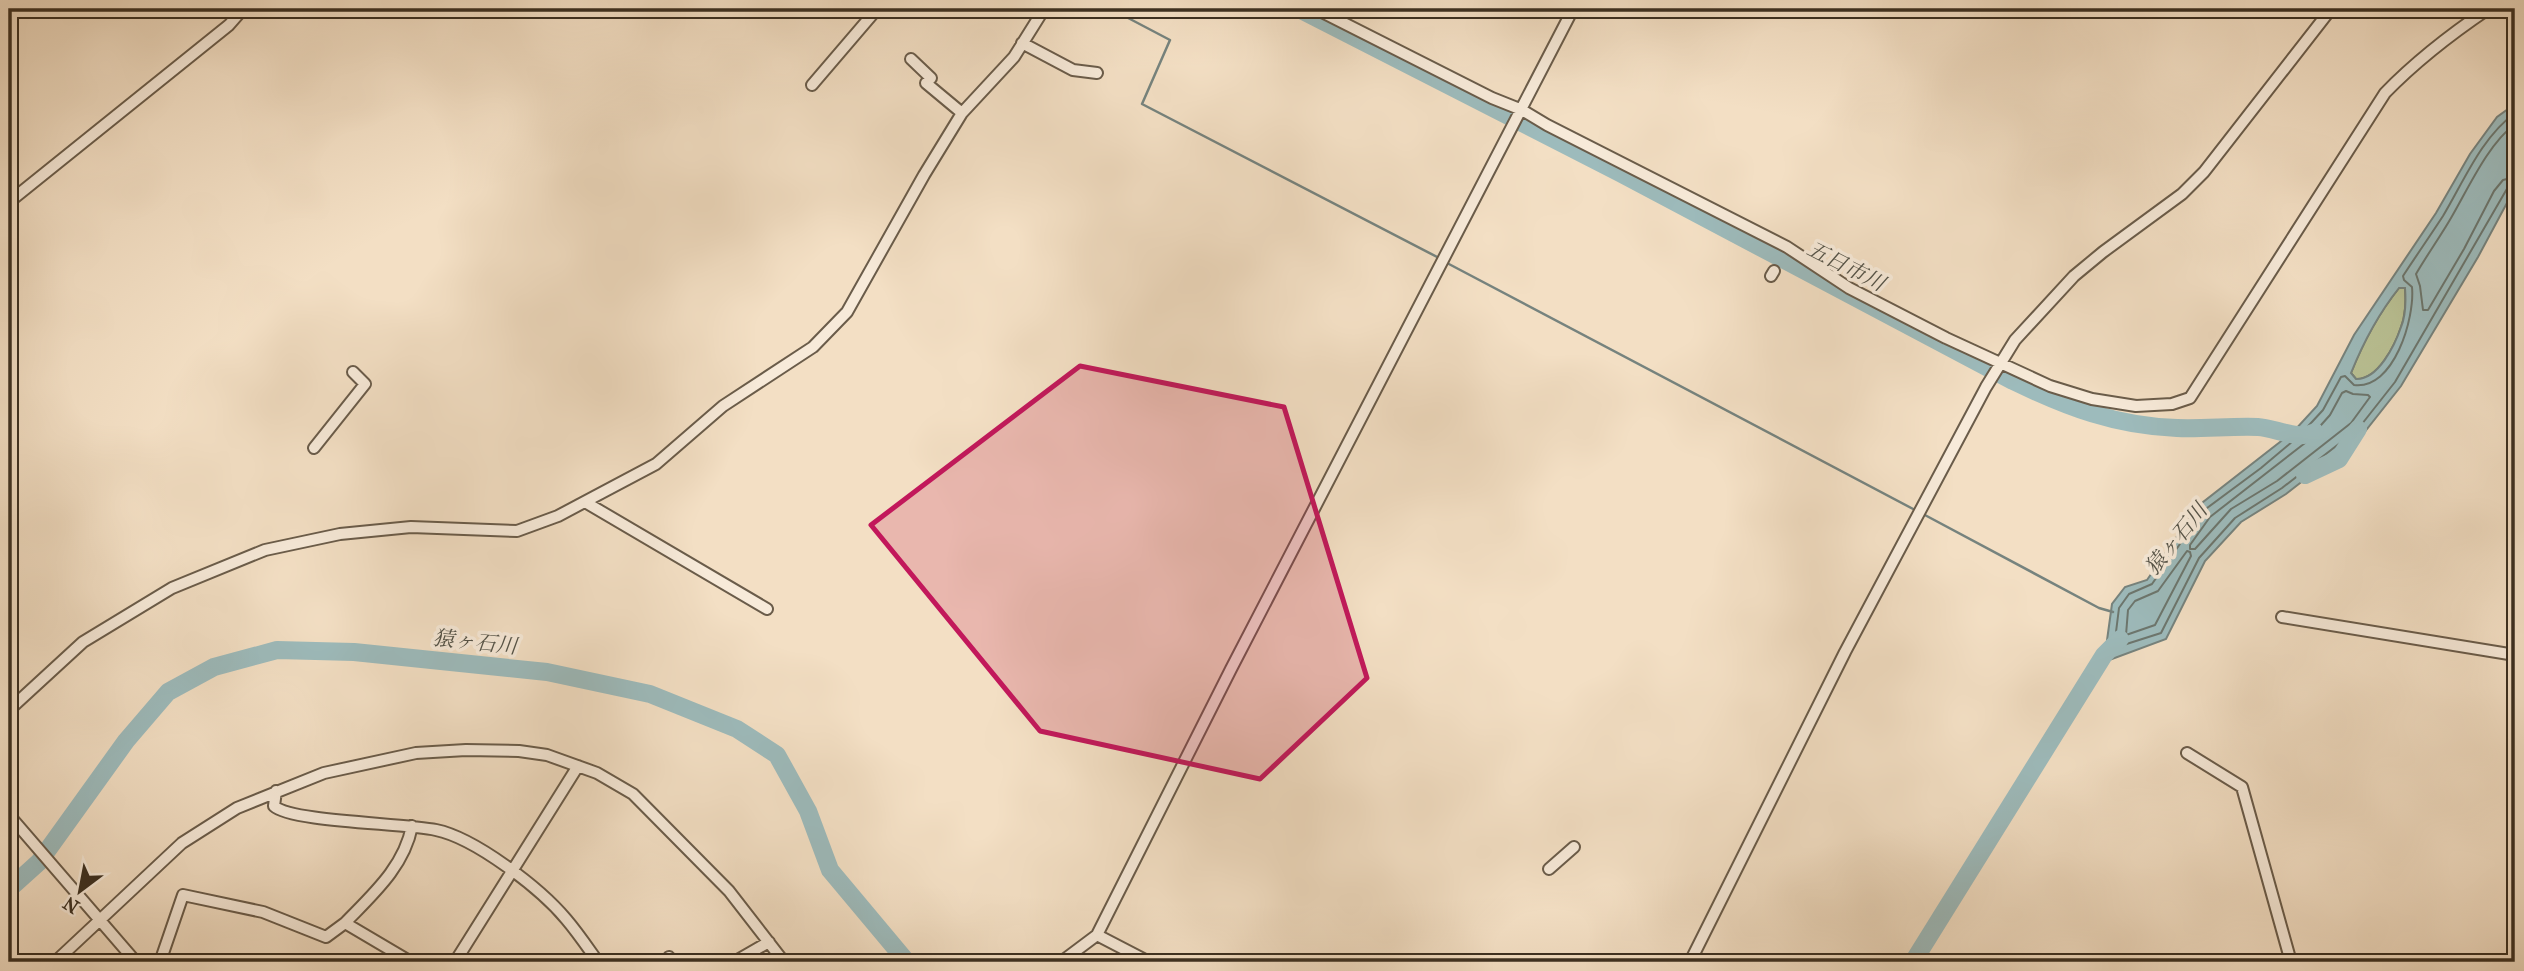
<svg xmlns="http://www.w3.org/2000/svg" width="2524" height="971" font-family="'IM FELL French Canon','Noto Serif JP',serif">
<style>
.green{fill:#bac295;stroke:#7b795b;stroke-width:2}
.water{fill:#9dbbbc;stroke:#76837e;stroke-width:2;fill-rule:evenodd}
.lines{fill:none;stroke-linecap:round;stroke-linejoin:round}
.shore{stroke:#6c766e;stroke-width:2}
.stream{stroke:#76837e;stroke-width:2.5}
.river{stroke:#9dbbbc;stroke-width:18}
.minor-casing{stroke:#6a5c4a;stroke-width:14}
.minor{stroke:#f7ead9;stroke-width:10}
.marked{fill:#c2185b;fill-opacity:0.2;stroke:#c2185b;stroke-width:5;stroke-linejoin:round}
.labels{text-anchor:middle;stroke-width:7;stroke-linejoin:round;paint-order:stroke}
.water-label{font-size:21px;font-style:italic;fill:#545348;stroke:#f7ead9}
</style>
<rect width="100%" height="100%" fill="#f3dfc4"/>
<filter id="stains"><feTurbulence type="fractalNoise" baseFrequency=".00286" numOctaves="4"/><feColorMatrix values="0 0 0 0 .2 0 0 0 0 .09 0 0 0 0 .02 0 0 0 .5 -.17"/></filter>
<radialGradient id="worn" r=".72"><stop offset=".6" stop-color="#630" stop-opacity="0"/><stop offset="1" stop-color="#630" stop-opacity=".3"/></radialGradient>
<path class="green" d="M2399 288H2405C2406 301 2406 314 2401 327 2395 345 2378 380 2356 379L2351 373C2363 343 2379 313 2399 288Z"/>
<path class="water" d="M2515 104V188L2478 257 2401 386 2363 434 2286 494 2241 522 2205 561 2166 639 2104 662 2112 604 2125 587 2147 580 2198 506 2294 431 2317 406 2354 335 2436 213 2470 154 2497 117ZM2399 288H2405C2406 301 2406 315 2401 327 2395 345 2378 380 2356 379L2351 373C2363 343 2379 313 2399 288Z"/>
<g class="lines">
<path class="shore" d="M2515 113C2481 138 2464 181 2443 216 2430 236 2416 256 2403 276L2404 280 2412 287C2415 318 2394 390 2354 385L2345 376 2341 377 2323 410 2299 436 2261 468 2203 511 2152 584 2129 594 2119 608 2114 648 2161 633 2199 558 2235 518 2282 488 2358 429 2395 382 2508 187 2515 185
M2515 124C2488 144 2468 189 2451 218 2440 237 2427 255 2416 274L2420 286 2423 310H2428L2464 249 2494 191 2503 180 2515 177
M2346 391 2353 394 2368 395 2370 397 2351 423 2277 481 2231 509 2195 549H2190V545L2210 517 2305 443 2330 415 2342 393Z
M2187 551 2190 552 2191 556 2155 625 2126 635 2128 610 2135 601 2158 591Z"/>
<path class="stream" d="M1111 9 1170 40 1142 104 1441 259
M1447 263 1917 511
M1923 514 2099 608 2113 612"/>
<path class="river" d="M1299 9 1620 173 2013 381C2067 407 2116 426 2177 428 2204 429 2231 426 2258 427 2275 428 2299 441 2315 432
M2305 475 2339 459 2358 429
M9 889 39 862 126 741 168 692 214 667 277 650 354 652 547 672 650 694 737 729 777 755 808 811 830 870 907 962
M1913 962 2104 655 2120 639"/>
<g class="minor-casing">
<path id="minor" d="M1316 9 1492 98 1522 110 1547 125 1787 247 1849 288 1946 338 2050 386 2092 399 2136 406 2172 404 2190 398 2385 93C2416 61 2451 34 2488 9
M948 12 949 9
M1022 43 1073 70 1097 73
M911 59 931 78 926 83 962 113
M812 85 877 9
M9 202 229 25 243 9
M1771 276 1774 271
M314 448 365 384 353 372
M585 502 767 609
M2282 617 2515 655
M9 710 83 642 172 588 265 550 340 534 411 527 517 531 558 516 656 464 723 406 813 347 847 312 924 175 962 113 1014 57 1044 9
M2187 753 2242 787 2291 962
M276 791 274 806C291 822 404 823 436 830 475 838 540 888 566 919 578 933 588 948 598 962
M9 815 136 962
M1549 869 1574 847
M345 923C373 894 404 867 412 826
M1097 935 1149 962
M669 957 673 962
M55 962 182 843 237 808 324 773 416 753 466 750 519 751 547 755 597 773 633 794 729 891 784 962
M160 962 183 895 263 912 326 937 345 923 411 962
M455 962 578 766
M734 962 769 942
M1061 962 1097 935 1231 669 1573 9
M1690 962 1845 652 1986 387 2015 340 2074 276 2103 252 2182 194 2204 172 2331 9"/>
</g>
<use href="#minor" class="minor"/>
</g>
<path class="marked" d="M1080 366 1284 407 1367 678 1260 779 1040 731 871 525Z"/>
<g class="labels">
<g class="water-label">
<text transform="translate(1846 266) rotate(27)" y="7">五日市川</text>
<text transform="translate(2176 539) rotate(-51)" y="7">猿ヶ石川</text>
<text transform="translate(475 642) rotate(6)" y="7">猿ヶ石川</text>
</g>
</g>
<rect width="2524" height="971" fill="none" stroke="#f3dfc4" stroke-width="35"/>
<rect x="10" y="10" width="2503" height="950" fill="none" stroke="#3c3021" stroke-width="3.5"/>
<rect x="18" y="18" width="2489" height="936" fill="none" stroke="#3c3021" stroke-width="2"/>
<g transform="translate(80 891) rotate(212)" stroke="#f7ead9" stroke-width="5" paint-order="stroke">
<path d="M0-5L12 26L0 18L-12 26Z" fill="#3c3021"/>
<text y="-10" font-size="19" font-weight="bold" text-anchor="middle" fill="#3c3021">N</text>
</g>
<rect width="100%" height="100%" filter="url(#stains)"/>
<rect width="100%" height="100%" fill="url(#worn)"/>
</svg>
